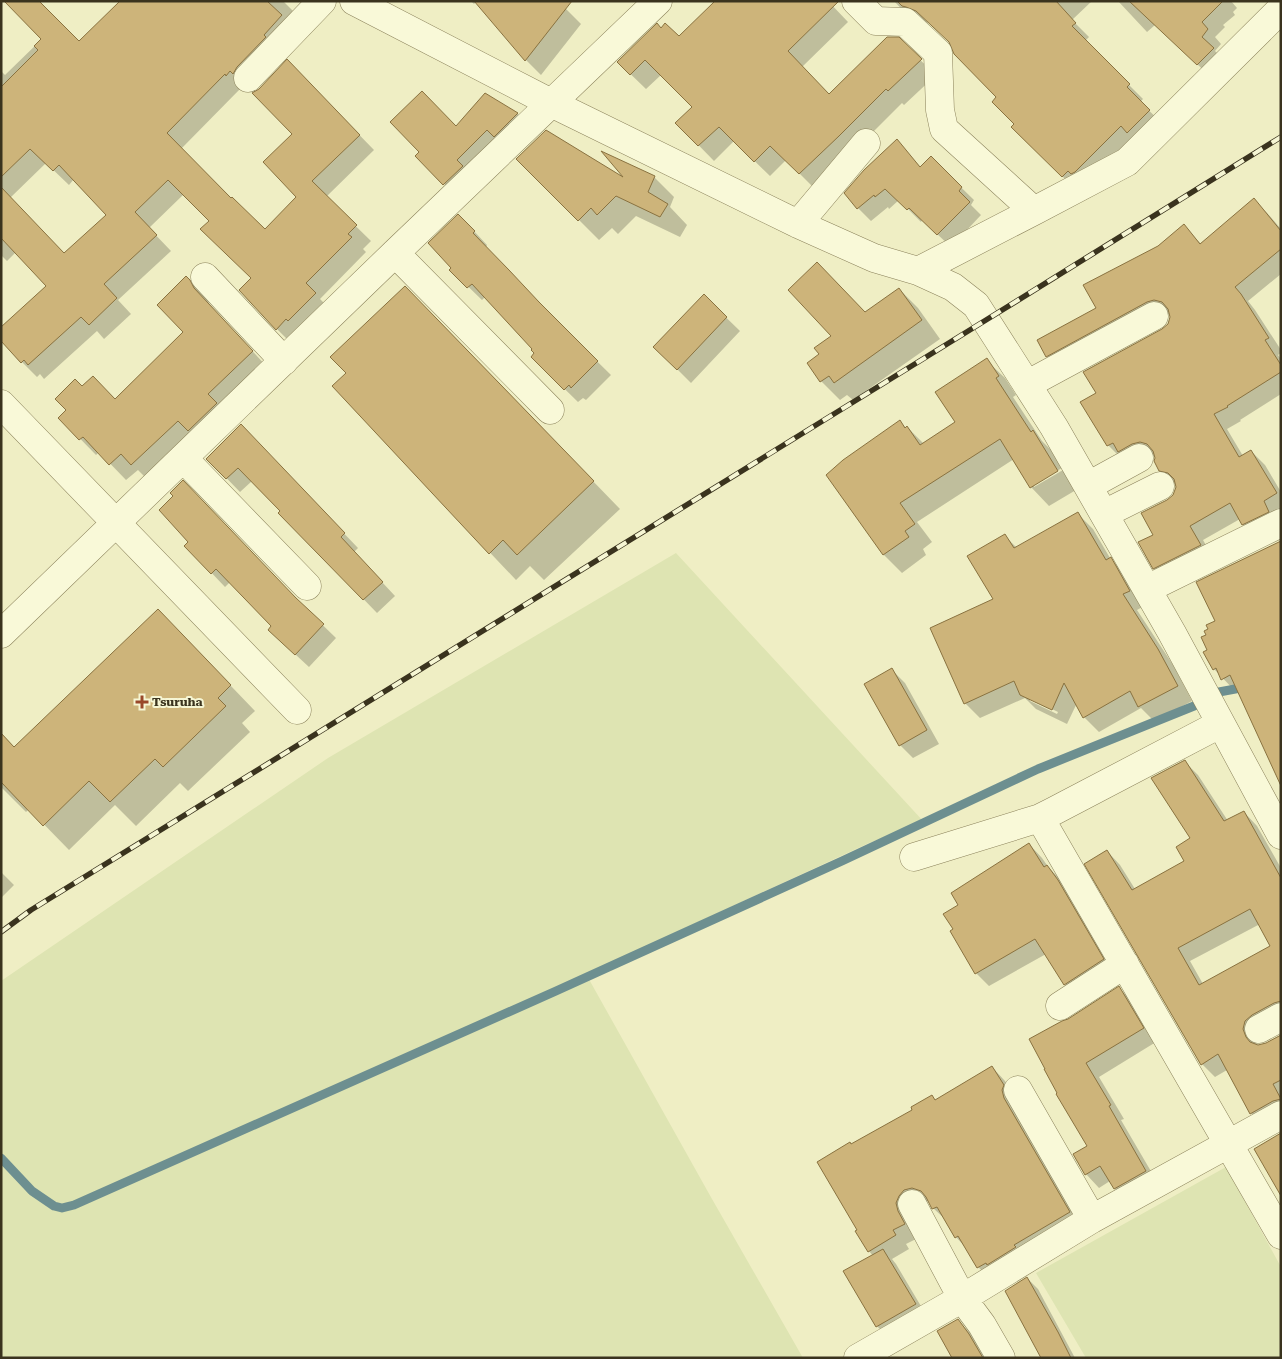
<svg xmlns="http://www.w3.org/2000/svg" width="1282" height="1359" font-family="'Roboto Serif',serif">
<style>
.farmland{fill:#dee4b2}
.shadow{fill:#0003;fill-rule:evenodd}
.lines{fill:none;stroke-linecap:round;stroke-linejoin:round}
.stream{stroke:#6d8f90;stroke-width:9}
.building{fill:#cdb47a;stroke:#897240;fill-rule:evenodd}
.minor-casing{stroke:#8a815a;stroke-width:29}
.minor{stroke:#f9f9d8;stroke-width:28}
.rail-casing{stroke:#3a331e;stroke-width:5.5}
.rail{stroke:#f6f6d4;stroke-width:4;stroke-dasharray:11;stroke-linecap:butt}
.poi-dot{fill:#99482a;stroke:#f6f6d4;stroke-width:2}
.labels{text-anchor:middle;stroke-width:4;stroke-linejoin:round;paint-order:stroke}
.poi-label{font-size:12px;font-weight:bold;fill:#3a331e;stroke:#f6f6d4;text-anchor:start}
</style>
<rect width="100%" height="100%" fill="#efeec4"/>
<path class="farmland" d="M676 553 924 822 869 843 586 974 712 1199 803 1358H1V981L328 758Z
M1226 1167 1281 1267V1358H1086L1036 1273Z"/>
<path class="shadow" d="M228 1H283L299 17 240 89 181 149 265 231 298 197 293 134 302 76 374 150 326 197 371 241 363 249 366 252 320 299 330 309 292 344 277 329 252 279 210 221 184 194 149 228 171 251 118 300 131 314 104 339 97 331 44 379 40 374 37 377 22 362 48 286 16 252 7 261 1 255V71L5 75 42 39 79 43ZM46 163 69 185 74 179 108 215 64 254 10 198Z
M471 1H558L581 24 541 75 526 60 476 2 474 4Z
M828 1 848 22 802 67 829 96 898 39 936 75 904 105 902 103 854 151 814 188 786 160 770 176 734 141 714 161 677 123 693 107 661 75 646 89 618 62 661 29 679 38Z
M894 1H1092L1072 20 1089 37 1085 41 1143 99 1140 102 1163 124 1076 190 1013 127 1016 124 998 97 950 42 931 24 921 20H912Z
M1118 1H1231L1237 8 1233 12 1235 15 1223 25 1225 27 1215 37 1221 44 1215 51 1226 62 1212 78 1155 25 1147 32Z
M485 95 518 114 536 133 463 203 417 156 456 127Z
M897 141 921 168 931 158 974 200 971 205 981 215 951 247 922 220 921 222 899 200 889 209 888 207 871 221 858 208Z
M518 159 628 181 654 177 674 197 670 207 687 225 680 237 636 216 618 234 612 228 599 240Z
M1254 200 1268 214 1281 229V274L1248 301 1255 310 1281 350V353L1278 355 1281 359V394L1240 420 1241 421 1227 429 1243 456 1251 451 1265 465 1281 492V513L1257 538 1243 524 1240 519 1203 540 1214 559 1168 582 1154 568V535L1168 501 1174 496 1177 488 1176 485 1160 470 1155 456 1146 458 1122 459 1108 445 1097 394 1169 324 1171 317 1170 314 1161 316 1061 370 1047 356 1098 309 1158 247 1184 226 1201 244Z
M472 229 487 245 486 247 551 316 611 375 586 400 583 398 578 402 532 357 536 353 534 349 485 297 482 300 451 270Z
M186 278 206 298 210 305 268 368 148 480 138 470 126 480 99 452 96 455 60 418 68 410 82 388 115 400 185 332Z
M899 289 918 308 940 339 853 400 847 395 840 400 821 381V354L865 314Z
M704 296 740 331 691 383 655 347Z
M431 314 620 509 544 580 530 566 516 580 368 424Z
M986 360 1005 378 1016 395 1013 397 1042 441 1051 450 1062 468 1034 484V487L1063 470 1076 490 1049 506 1031 487 1014 459 917 522 932 542 923 549 926 555 902 573 884 555 828 476 900 422 906 428 907 427 924 444 957 423Z
M254 439 358 548 354 552 395 596 377 613 280 513 282 511 252 481 240 492 208 459Z
M175 496 300 603 336 638 309 667 283 643 272 626 230 582 225 587 186 546 190 542Z
M1078 514 1093 529 1110 558 1125 574 1144 606 1137 610 1173 665 1192 701 1154 721 1141 708 1099 732 1084 717 1077 703 1067 724 1036 709 1025 698 980 718 965 703 995 600 1004 535 1017 548ZM1030 698 1058 712 1057 714 1030 701Z
M182 635 255 711 242 723 250 732 188 791 180 783 136 826 115 805 69 850 29 809 26 812 1 787V733L15 748Z
M1205 652 1281 697 1239 691 1236 692 1214 669Z
M892 670 905 683 939 744 913 758 900 745Z
M1185 762 1198 775 1228 821 1244 812 1257 826 1281 868V1020L1259 1035 1256 1042 1257 1046 1266 1044 1281 1036V1118L1265 1127 1251 1113 1227 1070 1215 1077 1202 1064 1107 851 1120 865 1135 889 1186 861 1192 839ZM1260 924 1272 946 1203 984 1190 961Z
M1029 844 1042 858 1049 868 1061 880 1116 973 1079 997 1065 984 1046 954 989 986 976 973 954 930 960 905Z
M1 872 14 885 1 898Z
M1119 988 1132 1001 1156 1042 1099 1077 1124 1119 1121 1120 1159 1185 1128 1202 1115 1188 1110 1181 1099 1188 1086 1174 1089 1146 1062 1023Z
M992 1067 1005 1081 1016 1100 1082 1225 992 1280 978 1267 967 1249 956 1237 947 1221 933 1208 930 1202 926 1201 918 1204V1238L906 1244 909 1249 892 1259 896 1264 928 1318 890 1340 877 1326 873 1256 869 1251 859 1231 851 1145 914 1111 932 1096 936 1101Z
M1027 1278 1038 1289 1075 1358H1043Z
M958 1320 970 1333 987 1358H953Z"/>
<g class="lines">
<path class="stream" d="M1 1158 32 1191 54 1206 62 1208 74 1205 556 991 842 861 1038 769 1194 706 1219 692 1246 687"/>
</g>
<path class="building" d="M4 1H39L79 41 120 1H267L282 15 264 35 266 37 237 67 233 74 230 71 226 76 225 74 167 133 231 198 232 197 265 229 296 197 263 162 292 134 252 93 259 89 287 59 360 135 312 181 357 225 348 234 352 237 306 283 316 293 288 321 286 319 276 330 239 290 251 278 200 229 209 221 168 180 135 212 157 235 104 284 117 298 89 325 81 317 28 365 24 360 21 363 1 341V327L46 286 1 238V187L64 253 106 215 59 165 53 171 30 149 1 177V87L38 50 34 46 41 39Z
M474 1H572L525 61Z
M715 1H839L788 51 829 94 887 37H899L922 59 888 91 886 89 839 136 799 174 770 146 754 162 719 127 698 146 675 123 692 107 645 60 630 75 617 62 657 23 661 28 665 23 679 36Z
M897 1H1056L1076 23 1072 26 1130 84 1127 87 1150 110 1127 133 1121 126 1075 172 1071 174 1068 171 1062 177 1011 127 1014 124 992 102 996 97 954 54 949 42 916 11 906 7 902 6Z
M1129 1H1223L1202 22 1208 29 1202 37 1214 48 1197 65Z
M422 91 456 126 485 93 518 113 494 137 487 130 457 160 463 166 443 185 415 156 419 152 390 122Z
M546 130 623 177 601 151 655 176 648 192 668 204 660 217 616 196 597 215 591 208 578 221 516 159Z
M897 139 920 167 931 156 962 187 959 191 970 202 937 235 909 208 907 210 885 189 875 197 874 195 857 209 844 193 864 170Z
M1254 198 1281 231V249L1235 287 1241 294 1269 338 1265 340 1281 365V372L1227 406 1228 407 1214 414 1239 457 1251 450 1277 493 1264 501 1269 512 1242 525 1230 503 1190 526 1201 545 1153 569 1138 542 1153 535 1141 513 1167 500 1173 495 1176 487 1174 479 1168 473 1159 471 1154 461 1155 458 1153 451 1147 444 1140 442 1132 444 1118 452 1113 443 1107 446 1080 402 1096 393 1083 372 1162 329 1168 324 1170 317 1168 309 1162 302 1154 300 1147 302 1046 357 1037 340 1096 308 1083 285 1158 246 1184 224 1200 244Z
M458 214 475 231 473 233 509 270 539 302 598 361 571 388 569 385 564 390 531 357 534 353 531 350 532 349 472 284 467 288 449 270 451 268 428 243Z
M817 262 865 312 899 288 922 320 834 383 829 376 820 382 807 363 819 354 814 348 831 336 788 290Z
M186 276 190 280 194 288 253 351 208 394 217 403 188 431 178 421 131 465 121 454 109 465 83 437 79 440 58 418 66 410 55 399 75 379 82 386 93 376 115 399 183 332 157 305Z
M405 286 594 481 517 555 503 540 489 554 332 386 346 373 330 357Z
M704 294 727 317 677 370 653 347Z
M987 358 999 376 996 378 1031 432 1033 430 1058 471 1030 488 1000 439 900 503 915 524 905 531 909 537 883 555 826 475 843 460 900 420 905 428 907 426 920 445 955 422 935 392Z
M241 424 345 533 341 537 383 582 363 600 278 513 280 511 238 468 226 479 206 459Z
M183 480 296 598 324 624 295 655 268 630 271 626 216 569 211 574 184 546 188 542 159 510 173 496 170 493Z
M1078 512 1106 560 1111 557 1130 591 1123 594 1158 649 1178 686 1138 707 1130 691 1083 718 1064 683 1052 710 1020 695 1014 681 964 704 930 628 993 599 967 556 1005 534 1014 548Z
M1281 541V786L1230 675 1221 680 1216 668 1213 670 1203 652 1207 650 1201 637 1206 635 1204 631 1208 629 1206 625 1215 621 1196 582Z
M158 609 231 685 218 698 226 706 163 767 155 759 110 802 89 781 43 826 1 782V733L14 747Z
M892 668 927 730 899 746 864 684Z
M1185 760 1224 821 1244 811 1281 878V1001L1274 1003 1252 1015 1245 1021 1243 1029 1246 1037 1250 1042 1258 1045 1266 1043 1281 1035V1080L1273 1084 1281 1099 1273 1101 1250 1114 1218 1054 1201 1065 1084 864 1107 850 1132 890 1184 861 1176 847 1190 838 1151 778ZM1250 909 1270 946 1199 985 1178 948Z
M1029 843 1044 867 1047 865 1058 880 1104 959 1064 985 1035 939 975 974 950 931 953 929 943 914 958 905 951 893Z
M1119 986 1144 1028 1086 1063 1111 1105 1109 1106 1146 1171 1114 1189 1100 1166 1085 1175 1073 1154 1087 1146 1056 1094 1057 1093 1044 1069H1045L1029 1039 1062 1021 1068 1019Z
M992 1066 1004 1085 1002 1090 1004 1098 1070 1212 1014 1245 1016 1247 987 1265 986 1263 977 1268 958 1236 955 1238 937 1207 932 1209 926 1197 921 1191 912 1188 904 1190 899 1196 896 1203 898 1211 905 1224 893 1230 896 1235 868 1252 855 1231 857 1230 817 1162 850 1142 851 1144 912 1110 911 1107 932 1095 935 1100Z
M1281 1133V1196L1254 1149Z
M883 1249 916 1304 876 1327 843 1271Z
M1027 1277 1058 1332 1071 1358H1041L1020 1319 1005 1291Z
M958 1319 969 1334 983 1358H952L937 1331Z"/>
<g class="lines">
<g class="minor-casing">
<path id="minor" d="M354 1 551 103 798 224 874 258 918 271 953 287 976 305 1054 427 1172 633 1281 835
M856 1 876 21 905 22 938 53 940 110 944 129 1034 211
M248 78 322 1
M798 224 866 143
M395 253 550 410
M918 271 1034 211 1127 162 1281 9
M205 277 284 361
M1028 384 1154 316
M1 404 297 710
M183 458 307 586
M1088 486 1139 458
M1104 514 1160 486
M1147 589 1281 523
M1 634 395 253 658 1
M1040 818 1281 1235
M914 857 1040 818 1052 812 1220 724
M1060 1006 1125 964
M1259 1029 1281 1017
M1018 1090 1092 1219
M912 1204 962 1298 982 1325 1001 1358
M858 1358 966 1296 1092 1219 1281 1115"/>
</g>
<use href="#minor" class="minor"/>
<g class="rail-casing">
<path id="rail" d="M1 932 31 910 986 320 1281 137"/>
</g>
<use href="#rail" class="rail"/>
</g>
<path class="poi-dot" d="M139.5 694.5h5v5h5v5h-5v5h-5v-5h-5v-5h5z"/>
<g class="labels">
<g class="poi-label">
<text x="152" y="706">Tsuruha</text>
</g>
</g>
<rect width="1282" height="1359" fill="none" stroke="#3a331e" stroke-width="5"/>
</svg>
